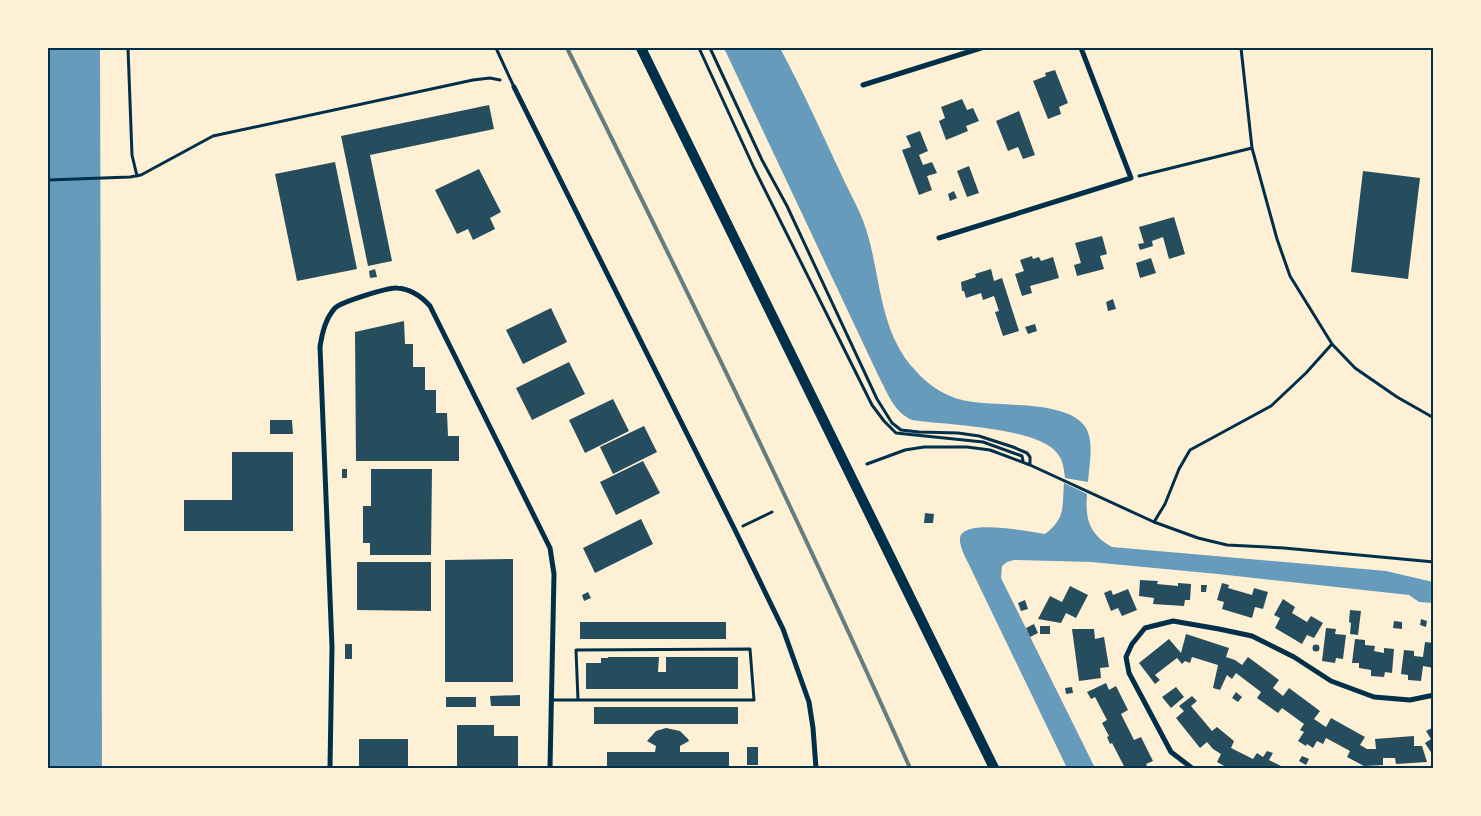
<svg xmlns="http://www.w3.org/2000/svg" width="1481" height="816" font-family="Karla,sans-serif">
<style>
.water{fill:#669bbc}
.building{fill:#264d5e}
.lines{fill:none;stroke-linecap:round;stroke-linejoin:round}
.path{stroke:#003049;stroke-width:3}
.service{stroke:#003049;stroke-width:3}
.minor{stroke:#003049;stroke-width:5}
.primary{stroke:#003049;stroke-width:10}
.rail{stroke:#657d81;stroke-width:4}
.neatline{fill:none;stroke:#003049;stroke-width:2}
</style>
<rect width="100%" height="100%" fill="#fdf0d5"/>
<path class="water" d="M48 48H100L102 768H48Z
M724 48H780C802 89 821 131 841 174 849 192 860 210 866 229 881 276 879 332 915 370 928 385 943 395 962 400 993 408 1072 398 1087 430 1094 445 1089 466 1088 482L1065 478C1064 469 1063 460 1057 453 1037 427 945 425 912 420 894 412 888 394 879 377Z
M1064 483 1087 494C1085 519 1089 534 1112 547L1386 571 1433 582V603L1419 602 1409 595 1218 574 1091 562 1014 560 1007 562 1002 566 1001 578 1095 768H1067L972 571C968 562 959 548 960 538 963 518 1031 532 1045 534 1066 518 1062 507 1064 483Z"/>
<path class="building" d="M1055 70 1068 103 1059 107 1061 114 1048 119 1033 81 1046 76 1045 73Z
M962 99 967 110 973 108 979 121 966 126 968 131 946 140 939 121 945 118 941 107Z
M489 105 494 129 370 155 392 261 368 266 341 136Z
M1019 111 1035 155 1023 159 1018 147 1008 151 996 121Z
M920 131 928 151 919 155 923 165 932 162 937 173 927 176 932 190 919 195 902 150 911 147 906 136Z
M335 162 357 269 297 281 275 174Z
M969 166 979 193 967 197 957 171Z
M479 169 501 212 490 218 495 229 473 240 468 229 457 234 435 190Z
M1363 171 1420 178 1408 279 1351 272Z
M954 191 957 198 950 201 948 194Z
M1174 217 1185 254 1169 259 1163 237 1152 241 1153 246 1140 250 1138 244 1144 243 1139 227Z
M1102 236 1107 254 1100 256 1104 269 1077 276 1074 265 1081 263 1075 243Z
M1032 256 1033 259 1039 257 1041 261 1053 257 1059 278 1030 286 1032 293 1022 296 1015 274 1024 271 1020 260Z
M1151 258 1156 273 1140 278 1136 263Z
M375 269 377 277 370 278 369 271Z
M991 269 994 281 1002 278 1019 331 1003 336 995 312 999 311 994 296 983 300 981 293 966 298 964 291H962L961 282 976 277 975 274Z
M1113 299 1116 309 1108 311 1106 302Z
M551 308 567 342 523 364 506 330Z
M404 321 405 344H413V367H425V390H436V413H447L448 436H459V461H356L355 332Z
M1035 324 1037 331 1028 334 1025 327Z
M569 362 585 394 532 420 516 388Z
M613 399 629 431 585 453 569 420Z
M270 420H292L293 434H270Z
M644 426 657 452 613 474 600 447Z
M232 452H293V531H184V500H232Z
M643 461 660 493 616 515 600 482Z
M342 469H347V478H342Z
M371 469H432L431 555H370V543H363V506H371Z
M925 513 934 514 933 523H924Z
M641 519 653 544 595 573 583 548Z
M513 559V682H445V560Z
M357 562H431V611L357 610Z
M1140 580 1158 581 1157 584 1178 586V583L1191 584 1190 600H1185L1184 606 1153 604 1154 598 1139 596Z
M1222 583 1229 585 1228 588 1252 595 1254 588 1268 592 1263 609 1255 607 1252 618 1222 609 1224 602 1217 600Z
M1201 585H1207L1206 592H1201Z
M1070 586 1088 595 1076 618 1066 613 1061 623 1038 619 1050 596 1062 602Z
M1128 589 1137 610 1122 616 1118 608 1111 611 1104 593 1111 590 1113 595Z
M588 592 591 598 584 601 582 595Z
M1283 599 1295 607 1292 613 1307 622 1311 616 1323 623 1314 638 1307 635 1302 644 1275 628 1280 618 1274 615Z
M1025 600 1028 609 1021 611 1018 603Z
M1350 610 1361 611 1358 635 1350 634 1351 623 1349 622Z
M1421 619 1427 621 1426 627 1420 625Z
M1394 621 1402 622V629L1393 628Z
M580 622H726V639H580Z
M1034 624 1038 633 1030 637 1026 628Z
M1040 626H1050V634H1040Z
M1326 628 1336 629 1335 634 1346 635 1343 659 1336 658 1335 663 1322 661Z
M1072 629H1094L1095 639 1104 637 1109 667 1100 668 1101 678 1079 681Z
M1186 634 1229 648 1226 657 1235 660 1242 665 1248 657 1279 680 1273 688 1283 696 1289 688 1320 711 1314 719 1326 727 1331 718 1365 737 1360 745 1367 749H1376L1375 739 1414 736V746H1422L1427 762 1396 764 1395 758H1383V765L1364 766 1347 757 1350 751 1326 738 1323 744 1317 741 1313 748 1307 744 1306 746 1298 741 1304 732 1300 730 1304 724 1282 708 1278 713 1257 698 1261 692 1236 673 1232 679 1227 675 1220 690 1213 688 1218 665 1192 657 1190 663 1185 661 1182 664 1177 658 1155 675 1160 680 1155 684 1139 663 1169 639 1181 653Z
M1355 639 1365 640V645L1375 646 1374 651 1384 653V648L1394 649 1392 673 1385 672 1384 677 1371 676V670L1359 668V663H1352Z
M1425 642 1434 643V668L1423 666 1421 681 1408 680V675L1401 674 1404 650 1414 651V656L1423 657Z
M345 644H352V659H345Z
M1312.5 648a3.5 3.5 0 1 1 7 0a3.5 3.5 0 1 1-7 0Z
M608 657H659L658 672H666V657H738V689H586V663H601V658H608Z
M1106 683 1109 690 1116 686 1128 710 1121 714 1134 740 1141 737 1153 761 1146 764 1148 768H1125L1112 743 1110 744 1107 737 1109 736 1102 723 1107 720 1095 697 1091 699 1087 692Z
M1072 687 1073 693 1066 694 1065 688Z
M1176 687 1184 697 1171 708 1162 697Z
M1236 692 1242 697 1238 702 1232 698Z
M520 695V706H491L490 696Z
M1192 696 1197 701 1191 706 1212 731 1217 727 1234 741 1231 748 1253 759 1257 753 1263 757 1267 751 1273 753 1269 760 1285 768H1228L1217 762 1221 754 1213 749 1207 742 1200 748 1176 718 1184 711 1179 706Z
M446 697H476V707H446Z
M594 707H738V724H594Z
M457 725H494V736H518V768H457Z
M1434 727V757L1425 743 1431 739 1426 731Z
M666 728 680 731 688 739 689 741 680 746V752H729V768H607V752H655L656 746 647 741 656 731Z
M359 739H408V768H359Z
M747 747H758V765H747Z
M1302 756 1309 759 1306 765 1299 761Z"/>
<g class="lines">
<path class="path" d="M128 48 132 155 137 176
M699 48 754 168 872 405 884 421 896 433 983 442 1022 456 1023 461
M710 48 762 160 787 206 877 399 892 423 901 430 919 432 958 433 979 436 1013 447 1027 453 1030 457V465
M1241 48 1252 148 1277 239 1290 276 1332 344 1355 368 1397 397 1434 418
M1139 176 1252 148
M48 180 130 177 141 175 213 136 473 80 490 78 500 80
M867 464 905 450 924 447H967L990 450 1030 465 1154 522 1198 538 1227 545 1284 548 1434 562
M1154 522 1165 504 1179 469 1190 450 1271 406 1306 373 1332 344
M743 526 772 512"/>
<path class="service" d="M496 48 514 87
M552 700H754L750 649 576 650 578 700"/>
<path class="minor" d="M863 85 981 48
M514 87 735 530 783 629 809 702 813 728 816 768
M939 238 1131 178 1081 48
M330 768 332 647 320 347C322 334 325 319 335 308 341 302 389 287 397 288 410 289 422 297 430 306L550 548 554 574 550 768
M1192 768 1171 752 1129 673 1126 657 1132 644 1145 628 1173 621 1219 629 1252 636 1294 657 1331 681 1374 697 1410 700 1434 695"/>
<path class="primary" d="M641 48 994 768"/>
<path class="rail" d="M567 48C685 286 802 525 910 768"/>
</g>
<rect width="1481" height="816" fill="none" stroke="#fdf0d5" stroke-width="98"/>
<rect x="49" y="49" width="1383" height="718" class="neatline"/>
</svg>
